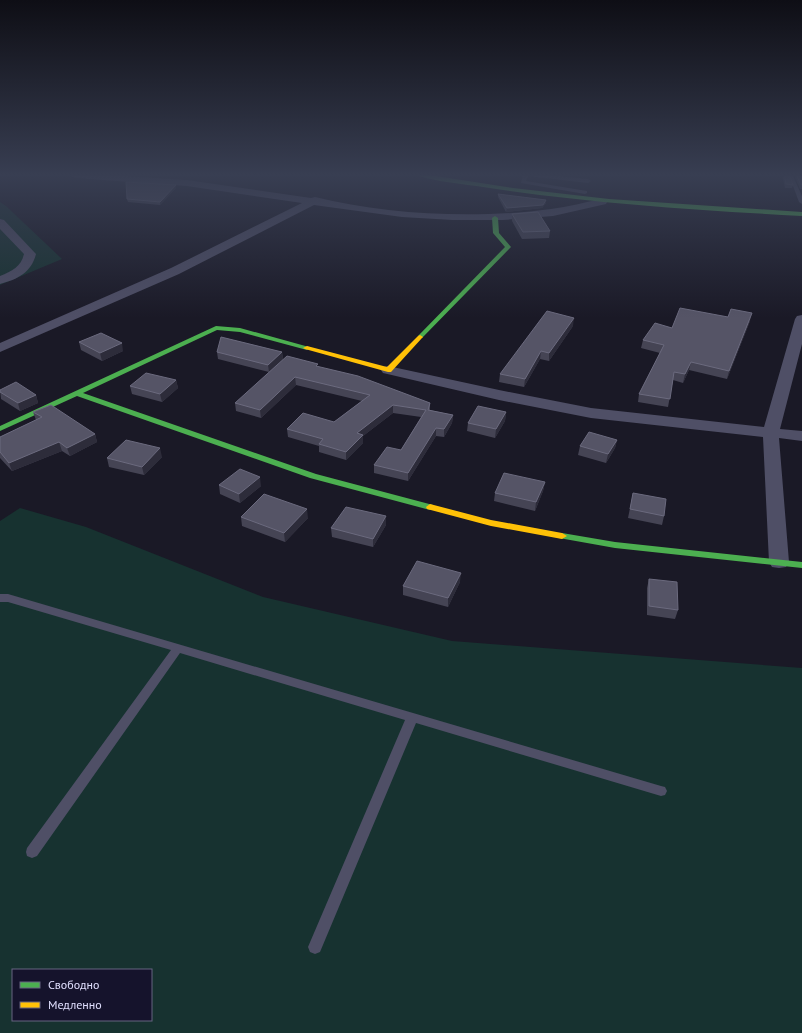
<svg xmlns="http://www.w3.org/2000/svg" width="802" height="1033" font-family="'PT Sans',sans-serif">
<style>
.green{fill:#173230;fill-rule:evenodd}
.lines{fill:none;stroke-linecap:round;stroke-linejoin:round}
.lane{fill:#4f4f66;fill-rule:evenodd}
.street{fill:#4f4f66;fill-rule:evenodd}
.fast{fill:#4caf50;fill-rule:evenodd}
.slow{fill:#ffc107;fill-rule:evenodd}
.wall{fill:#454454}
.shaded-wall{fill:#2d2c3a}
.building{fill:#555466;stroke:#6b6a7e}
</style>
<rect width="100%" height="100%" fill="#1a1926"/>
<path class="green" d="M0 202 6 206 62 259 0 285Z
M20 508 86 527 263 597 452 641 802 668V1033H0V521ZM13 970H151V1020H13Z"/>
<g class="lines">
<path class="lane" d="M524 174H537L588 179 591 181 588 183 528 176 526 181 587 191V193L585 194 521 183 523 175Z
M789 175 793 176 802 196V204L799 202Z
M0 594H8L661 786 665 787 667 791 665 795 661 796 416 723 320 952 315 954 310 952 308 947 405 720 180 653 37 856 32 858 27 856 26 852 27 848 171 650 8 602H0Z"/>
<path class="street" d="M68 174H92L187 180 311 198 315 197C387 215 477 219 551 209 568 207 585 202 602 199L607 202 606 204 553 216 503 220H453L402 217 314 205 179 274 0 352V343L171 268 302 203 187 186 89 179 73 177Z
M0 219 4 220 36 254C31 273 18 279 0 284V276C12 271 21 267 24 254L0 229Z
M802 315V344L780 429 802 431V441L779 438 789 562 786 567 779 568 772 567 769 562 763 437 591 418 499 400 383 373 381 370 383 367 388 366 499 390 591 408 764 427 795 319 797 316Z"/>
<path class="fast" d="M415 174H423L513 188 609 199 802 212V216C695 210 588 203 483 187 469 185 424 180 415 174Z
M495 216 498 218 499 233 511 247 422 338H418V336L505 247 493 233 492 218Z
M216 326 240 328 309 347 311 348 307 350 240 332 217 330 83 393 316 474 433 505 434 507 433 509 430 510 310 478 77 396 0 431V426Z
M562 533 615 542 802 562V568L615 548 559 538 557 536 559 534Z"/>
<path class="slow" d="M420 335 423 337 422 338 391 372H388L305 349 303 348 307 346 387 367 418 336Z
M430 504 491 520 562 533 567 536 562 539 491 526 427 509 426 507Z"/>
</g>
<path class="wall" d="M782 174H789L793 185 792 188H785Z
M789 174H802V189H800L794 175Z
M176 188 160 205 128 202 127 199Z
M498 194 546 200V203L542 208 506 212 498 197Z
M512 214 550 231 549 238 522 239 512 221Z
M728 317 750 321 727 379 689 370 683 383 673 380 668 407 638 402 639 394 660 353 641 348 643 340 672 328Z
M573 326 549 361 540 359 524 387 499 382 500 374Z
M79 342 123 351 102 361 81 350Z
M217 352H282L283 359 269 372 218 359Z
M318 367 430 403V410L453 415 452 423 444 437 436 436 408 481 374 473V465L401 450 421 417 393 413 363 436V443L346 460 319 452V446L288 437 287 429 334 422 362 401 296 385 261 418 236 411 235 403Z
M176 380 178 388 162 402 132 394 130 386Z
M0 390 36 395 38 403 20 411 1 399Z
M33 412 95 434 97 442 70 456 62 451 12 471 0 458V437L36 420Z
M506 412 505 421 495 438 467 431 468 423Z
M617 440 615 448 606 463 578 455 580 446Z
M162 457 144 475 109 467 107 458Z
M545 482 543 491 535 511 494 501 495 493Z
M219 485 261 486 240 503 220 494Z
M633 493 664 516 662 525 628 518Z
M241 517 308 518 285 542 242 526Z
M386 525 373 547 332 537 331 528Z
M649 579 678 610 675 619 647 615V588Z
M460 582 448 607 403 595V586Z"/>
<path class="shaded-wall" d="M176 185V188L160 205V202Z
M546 200V203L542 208 506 212 507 208Z
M752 313 750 321 727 379 729 371Z
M574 318 573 326 549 361V353Z
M122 343 123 351 102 361 100 353Z
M541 351 540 359 524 387 525 379Z
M282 352 283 359 269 372 268 365Z
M691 362 689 370 683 383 685 374Z
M295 377 296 385 261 418 260 410Z
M176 380 178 388 162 402 160 394Z
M36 395 38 403 20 411 18 403Z
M393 405V413L363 436V443L346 460V452L357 433Z
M506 412 505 421 495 438 496 429Z
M453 415 452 423 444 437V429Z
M436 428V436L408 481V473Z
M95 434 97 442 70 456 67 448Z
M617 440 615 448 606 463 608 454Z
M59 442 62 451 12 471 9 463Z
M160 448 162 457 144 475 142 467Z
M260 477 261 486 240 503 239 494Z
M545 482 543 491 535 511 536 502Z
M307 509 308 518 285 542 284 533Z
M386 516V525L373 547V539Z
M461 573 460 582 448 607V598Z"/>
<path class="building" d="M784 174H789L793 185 786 184Z
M796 174H802V185H801Z
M126 182 176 185 160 202 127 199Z
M498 194 546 200 543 205 507 208Z
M538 212 550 231 523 232 512 214Z
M680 308 728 317 731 309 752 313 729 371 691 362 685 374 674 372 670 399 639 394 664 345 643 340 655 323 672 328Z
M547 311 574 318 549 353 541 351 525 379 500 374Z
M101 333 122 343 100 353 79 342Z
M221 337 282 352 268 365 217 352Z
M287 356 318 364 316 366 358 376 430 403 428 410 453 415 444 429 436 428 408 473 374 465 387 447 401 450 426 410 393 405 357 433 363 435 346 452 319 444 323 439 287 429 303 413 334 422 370 395 295 377 260 410 235 403Z
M146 373 176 380 160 394 130 386Z
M16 382 36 395 18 403 0 392V390Z
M51 405 95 434 67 448 59 442 9 463 0 452V437L42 417 33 412Z
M478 406 506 412 496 429 468 423Z
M589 432 617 440 608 454 580 446Z
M126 440 160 448 142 467 107 458Z
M240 469 260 477 239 494 219 485Z
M504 473 545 482 536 502 495 493Z
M633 493 666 499 664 516 630 509Z
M264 494 307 509 284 533 241 517Z
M346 507 386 516 373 539 331 528Z
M417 561 461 573 448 598 403 586Z
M649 579 677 582 678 610 649 606Z"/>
<linearGradient id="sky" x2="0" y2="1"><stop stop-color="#0e0e15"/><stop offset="0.55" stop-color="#383e52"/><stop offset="1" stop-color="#383e52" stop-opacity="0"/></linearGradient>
<rect width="802" height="318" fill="url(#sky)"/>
<rect x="12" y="969" width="140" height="52" fill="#15132c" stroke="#666580"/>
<rect x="20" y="982" width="20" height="6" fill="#4caf50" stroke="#666580"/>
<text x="48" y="989" font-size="12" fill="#e0dffe">Свободно</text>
<rect x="20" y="1002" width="20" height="6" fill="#ffc107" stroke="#666580"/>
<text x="48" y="1009" font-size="12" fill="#e0dffe">Медленно</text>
</svg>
